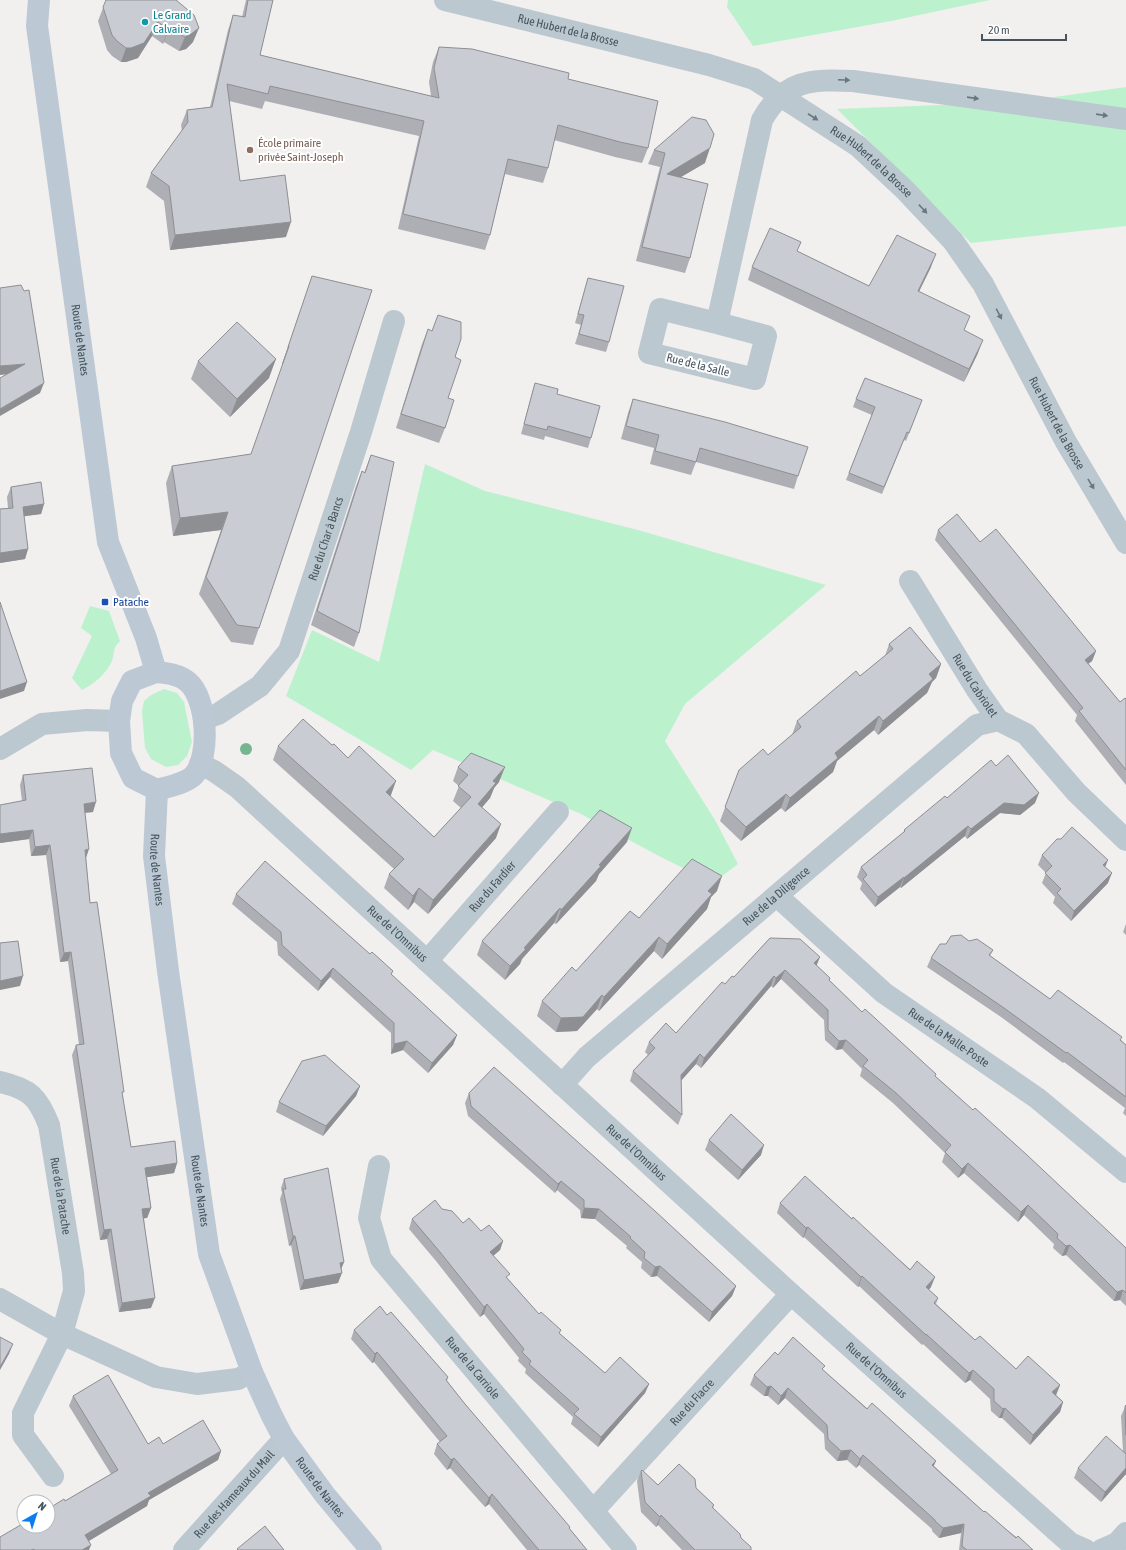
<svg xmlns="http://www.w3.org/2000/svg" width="1126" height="1550" font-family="'Asap Condensed',sans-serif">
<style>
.green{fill:#bbf2cd}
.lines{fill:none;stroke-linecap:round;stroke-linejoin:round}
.minor{stroke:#bcc8cf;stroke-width:22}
.tertiary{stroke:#bcc8cf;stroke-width:22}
.secondary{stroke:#bcc9d4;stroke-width:22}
.tree{fill:#76b591}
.wall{fill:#adafb5}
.shaded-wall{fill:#8d8f93}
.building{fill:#c9ccd2;stroke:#8d8f93}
.oneway{fill:#697780}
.culture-dot{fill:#0f9aa8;stroke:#fff;stroke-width:1.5}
.education-dot{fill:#8d6e63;stroke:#fff;stroke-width:1.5}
.transit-dot{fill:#1a4fb4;stroke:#fff;stroke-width:1.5}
.labels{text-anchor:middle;stroke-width:4;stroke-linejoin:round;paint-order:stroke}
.culture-label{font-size:12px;fill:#0d838f;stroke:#fff;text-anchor:start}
.street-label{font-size:12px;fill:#46545e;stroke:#fff}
.education-label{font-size:12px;fill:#785e54;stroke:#fff;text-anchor:start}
.transit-label{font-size:12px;fill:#164399;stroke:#fff;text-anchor:start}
</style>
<rect width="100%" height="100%" fill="#f2efef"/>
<path class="green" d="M728 0H990L891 21 753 46 727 7Z
M1126 87V226L971 243 837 109 1019 102Z
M425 464 485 491 638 530 826 585 685 704 665 741 715 820 738 864 713 883 657 855 581 814 433 750 411 770 286 696 312 630 379 662Z
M90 606 109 611 120 641C112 649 115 652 112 661 106 674 94 684 82 690L72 678 92 636 81 628Z
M164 689 177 693 184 702 192 742 187 756 178 765 166 767 151 759 145 748 142 711 144 701 151 695Z"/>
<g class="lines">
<g class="minor">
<path d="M717 323 766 336 755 379 649 353 660 309 717 323 762 120C784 80 811 79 853 81L1126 119"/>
<path id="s1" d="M910 581 977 690 998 720 1026 734 1076 792 1126 840"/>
<path id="s2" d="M204 719 218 714 260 686 289 651 361 432 394 321"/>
<path d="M0 749 42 724 87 720 119 721"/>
<path id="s3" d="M200 764 214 771 237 787 791 1294 1070 1543 1086 1550"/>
<path id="s4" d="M777 896 884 993 1037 1098 1126 1172"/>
<path id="s5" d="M427 961 558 812"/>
<path id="s6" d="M0 1082C30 1089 38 1097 49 1125L73 1273 74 1291 62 1334 23 1413V1435L53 1476"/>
<path id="s7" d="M562 1085 587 1057 977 725 998 720"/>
<path id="s8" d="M379 1166 369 1218 381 1259 626 1550"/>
<path d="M0 1299 62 1334 156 1377 197 1384 238 1379 252 1372"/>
<path id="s9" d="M593 1511 791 1294"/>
<path id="s10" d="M184 1550 284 1439"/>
<path d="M1101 1550 1117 1543 1126 1533"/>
</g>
<path class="tertiary" id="s11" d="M445 0 709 65 754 79 858 146 905 190 953 241 983 284 1066 442 1126 543"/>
<g class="secondary">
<path id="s12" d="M39 0 37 26 108 542 146 638 156 672"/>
<path d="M156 672C166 673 179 674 188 682 207 698 211 756 194 775 187 783 167 787 157 790L133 778 121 753 119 721 122 701 132 681Z"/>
<path id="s13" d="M157 790 154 856 168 971 209 1254 252 1372 272 1416 284 1439 325 1495 371 1550"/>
</g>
</g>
<circle class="tree" cx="246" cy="749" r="6"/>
<path class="wall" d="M106 0H177L193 42 186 49 179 51 164 42 163 44 152 36 138 58 126 62H121L112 56 107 50 98 21Z
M246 0H273L260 55 431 96 429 82 433 62 439 47 568 79 648 148 642 163 615 157 554 140 548 168 543 183 505 174 490 235 485 250 398 229 419 136 265 101 262 109 229 101 240 181 286 237 170 250 164 201 146 187 151 173 182 131 181 125 187 110 210 107 228 30 233 15 242 17Z
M654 150 705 163 681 177 690 258 685 273 636 261 660 167 648 164Z
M798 252 869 286 931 267 919 291 978 353 964 382 748 280 752 267Z
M312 276 259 628 253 645 231 642 199 594 221 530 173 536 166 483 172 466 251 454 283 363 282 364Z
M588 278 609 342 606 352 575 344 581 325 575 323 585 288Z
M438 315 455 357 448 398 445 428 439 443 396 428 422 344 428 329 432 331Z
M198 361 269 378 230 417 191 379Z
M535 383 557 394 591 438 588 448 545 436 544 440 521 434 532 393Z
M633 399 798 476 794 489 696 462 691 475 650 464 654 448 621 439 628 413Z
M856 399 922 400 906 441 904 440 882 494 846 480 872 415 853 407Z
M371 455 359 633 354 647 311 625 356 486 362 471 364 473Z
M11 487 44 504 41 514 24 516 28 549 25 559 0 563V509L8 508 7 497Z
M938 530 980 542 1096 651 1092 661 1088 664 1120 702 1126 699V785L1075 721 1077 715 935 540Z
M889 644 941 664 936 678 932 682 927 693 878 735 874 730 837 761 833 772 785 812 781 808 741 841 720 821 739 770 768 755 792 735 797 721 860 676 885 656Z
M332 745 348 758 391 795 390 796 434 837 461 808 453 801 459 786 453 781 458 767 499 782 494 788 490 798 482 807 496 838 428 914 414 902 408 910 384 888 389 874 394 869 273 760 278 746Z
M996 766 1035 803 1020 815 1000 813 967 839 965 836 901 888 900 887 875 907 860 889 862 883 857 877 861 867 904 832V830L947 798Z
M23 775 93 812 85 813 86 858 90 903 131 1147 177 1163 174 1173 147 1177 151 1208 147 1218H144L151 1308 119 1312 107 1239 100 1240 72 1055 76 1045H79L68 961 60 962 46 855 31 856 29 839 0 843V805L22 801 20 785Z
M627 842 599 874 596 881 556 924 554 923 522 959 520 964 505 980 477 955 482 941Z
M1042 855 1108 883 1071 921 1053 903 1055 897 1042 883 1046 873 1038 865Z
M717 891 711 897 707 909 662 959 654 951 599 1011 597 1009 577 1031 556 1032 537 1016 542 1001 639 918Z
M236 894 370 954 393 971 391 975 457 1035 453 1045 428 1073 403 1050 391 1054V1033L330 977 318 991 278 955 277 942 232 904Z
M1126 924V935L1123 932Z
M770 938 816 965 830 978 829 981 862 1012 935 1076 1126 1248V1306L1120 1300 1114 1301 1066 1255 1062 1256 1053 1248 1054 1244 1024 1215 1018 1222 964 1173 958 1178 942 1162 945 1153 893 1103 860 1076 862 1069 842 1049 836 1050 825 1040 824 1020 781 979 773 988 771 986 701 1068 696 1064 681 1081 682 1115 678 1125 630 1081 633 1071 648 1055 645 1052 649 1042 676 1033 725 984 734 977Z
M969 941 993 950 990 956 1050 999 1121 1040 1126 1045V1116L1123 1113 1125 1108 1064 1062 1063 1063 1001 1017 927 967 931 958 946 944Z
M360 1086 356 1096 323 1136 276 1112 279 1102Z
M469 1093 736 1286 732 1296 709 1322 657 1276 651 1277 641 1268 642 1262 626 1248 627 1246 595 1219 581 1218 580 1210 557 1190 555 1193 468 1116 465 1103Z
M709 1140 761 1155 738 1180 705 1150Z
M284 1179 344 1262 341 1269 338 1283 300 1290 291 1245 289 1246 280 1199 282 1193 281 1188Z
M780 1203 852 1219 931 1287 929 1290 938 1298 936 1304 975 1340 1016 1369 1060 1385 1056 1395 1063 1402 1060 1412 1030 1445 1002 1418H999L991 1411 990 1399 970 1380 965 1383 923 1344 922 1345 859 1286 858 1287 804 1237 803 1238 777 1213Z
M442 1209 463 1223 503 1241 500 1250 493 1256 508 1279 539 1314 560 1334 605 1373 649 1384 645 1393 598 1447 571 1424 573 1417 525 1373 526 1369 518 1361 519 1358 484 1314 480 1317 436 1261 409 1229 412 1219Z
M387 1315 448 1377 447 1381 465 1404 587 1550H527L489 1504 485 1507 450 1468 447 1470 434 1454 437 1444 440 1442 374 1362 372 1363 351 1339 354 1330Z
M778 1355 823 1370 934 1466 984 1512 1033 1550H959L961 1533 939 1538 932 1531V1529L859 1465 856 1468 847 1460 837 1461 825 1449 824 1434 785 1398 778 1405 768 1396H764L750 1385 754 1375Z
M73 1396 148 1444H163L221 1451 218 1460 149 1500 147 1506 89 1541V1550H0L65 1501 111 1474 69 1406Z
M1126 1405V1474L1101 1502 1074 1478 1078 1468 1123 1451 1121 1416Z
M641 1471 658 1485 696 1488 714 1505 713 1508 751 1550H682L658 1525 656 1527 641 1512 637 1481Z"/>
<path class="shaded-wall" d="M158 22 152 36 138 58 126 62H121L126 48Z
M169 28 164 42 163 44 168 29Z
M199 28 193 42 186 49 179 51 185 37Z
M710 148 705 163 662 188 667 174Z
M291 222 286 237 170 250 175 235Z
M936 254 931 267 913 304 918 291Z
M983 340 978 353 964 382 969 369Z
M289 346 283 363 282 364 288 347Z
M276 359 269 378 230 417 237 399Z
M25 364 22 373 0 375V366Z
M44 383 40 393 0 416V409Z
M44 504 41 514 19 517 23 507Z
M228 512 221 530 173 536 180 518Z
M28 549 25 559 0 563V553Z
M1096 651 1092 661 1081 669 1085 660Z
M941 664 936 678 932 682 927 693 878 735 883 721 929 674Z
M27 682 24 691 0 699V691Z
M879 716 874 730 837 761 833 772 785 812 790 798 835 753Z
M505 767 499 782 494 788 490 798 473 818 478 804 493 781Z
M396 781 391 795 381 807 386 792Z
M1039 793 1035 803 1020 815 1000 813 967 839 971 829 1004 803Z
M786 794 781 808 741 841 746 827Z
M96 802 93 812 81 813 84 804Z
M501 824 496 838 428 914 433 900Z
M968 826 965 836 901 888 904 878Z
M632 828 627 842 599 874 596 881 556 924 561 910 599 865Z
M33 830 29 839 0 843V834Z
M50 845 46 855 31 856 35 847Z
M89 849 86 858 85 850Z
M1108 860 1104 870 1103 865Z
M1112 873 1108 883 1071 921 1074 911Z
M722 876 717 891 711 897 707 909 662 959 667 944 708 891Z
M904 877 900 887 875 907 878 897Z
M419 888 414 902 408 910 413 896Z
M560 908 554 923 522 959 520 964 505 980 510 966 524 948Z
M659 937 654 951 599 1011 604 997Z
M71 952 68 961 60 962 64 953Z
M820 957 816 967 814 963Z
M333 968 330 977 318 991 321 981Z
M785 970 781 979 773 988 776 978Z
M23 976 20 986 0 990V981Z
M774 976 771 986 701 1068 704 1058Z
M602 995 597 1009 577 1031 556 1032 561 1018Z
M457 1035 453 1045 428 1073 432 1063Z
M846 1040 842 1049 836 1050 839 1041Z
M407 1041 403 1050 391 1054 394 1044Z
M700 1054 696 1064 677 1085 681 1075Z
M360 1086 356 1096 323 1136 326 1126Z
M764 1145 761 1155 738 1180 742 1170Z
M177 1163 174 1173 142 1178 145 1168Z
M968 1163 964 1173 958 1178 962 1169Z
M561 1181 557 1190 555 1193 558 1184Z
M1028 1205 1024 1215 1018 1222 1021 1212Z
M151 1208 147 1218 139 1219 142 1209Z
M584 1208 599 1209 595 1219 581 1218Z
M808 1227 804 1237 803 1238 806 1228Z
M111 1229 107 1239 100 1240 104 1230Z
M293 1236H295L291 1245 289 1246Z
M503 1241 500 1250 486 1262 490 1252Z
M1070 1245 1066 1255 1062 1256 1066 1246Z
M344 1262 340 1272V1263Z
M660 1266 657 1276 651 1277 655 1267Z
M342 1273 338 1283 300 1290 304 1280Z
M862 1276 859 1286 858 1287 861 1277Z
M935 1277 931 1287 922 1297 926 1287Z
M736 1286 732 1296 709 1322 712 1312Z
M1123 1290 1120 1300 1114 1301 1117 1292Z
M155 1298 151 1308 119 1312 122 1303Z
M487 1304 484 1314 480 1317 484 1307Z
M13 1344 9 1354 0 1370V1367Z
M377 1352 374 1362 372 1363 375 1354Z
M973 1370 970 1380 965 1383 969 1373Z
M649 1384 645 1393 598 1447 601 1437Z
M1060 1385 1056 1395 1049 1402 1052 1392Z
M771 1386 768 1396H764L767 1387Z
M788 1388 785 1398 778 1405 781 1396Z
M1063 1402 1060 1412 1030 1445 1033 1435Z
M1005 1408 1002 1418H999L1003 1409Z
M851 1450 847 1460 837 1461 841 1451Z
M221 1451 218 1460 149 1500 147 1506 82 1545 85 1535 148 1493Z
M863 1455 859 1465 856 1468 860 1459Z
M454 1458 450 1468 447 1470 451 1460Z
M936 1461 932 1470V1465Z
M1126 1468V1474L1101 1502 1105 1492Z
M492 1494 489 1504 485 1507 489 1498Z
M661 1515 658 1525 656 1527 660 1517Z
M964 1524 961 1533 939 1538 943 1528Z
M91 1545 89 1550H82Z"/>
<path class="building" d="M106 0H176L194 15 199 28 191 34 185 37 169 28 168 29 158 22 144 43 131 48H126L117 41 112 35 103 7Z
M248 0H273L260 55 439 98 434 68 439 47 472 49 569 73 568 79 658 101 648 148 620 142 558 125 548 168 508 159 490 235 403 214 424 121 270 86 268 94 227 84 240 181 285 175 291 222 175 235 169 186 151 173 188 122 187 110 212 107 233 15 245 17Z
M692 117 706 120 714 134 710 148 667 174 708 184 690 258 642 247 665 153 654 150Z
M770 228 801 242 797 251 869 286 897 235 936 254 918 291 970 316 964 330 983 340 969 369 752 267Z
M312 276 372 290 259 628 237 625 206 577 228 512 180 518 172 466 251 454 289 346 288 347Z
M588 278 624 286 609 342 579 334 584 315 578 314Z
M21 285 24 291 29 290 44 383 0 409V378L25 364 0 366V288Z
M438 315 461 322V339L455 357 461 360 448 398 454 400 445 428 401 414 428 329 432 331Z
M237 322 276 359 237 399 198 361Z
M865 378 922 400 909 433 907 432 884 487 849 473 875 407 856 399Z
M535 383 558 389 557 394 600 406 591 438 548 426 547 430 524 424Z
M633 399 725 422 808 447 798 476 700 448 696 462 655 451 659 435 626 426Z
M371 455 394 462 359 633 317 611 362 471 365 473Z
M41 482 44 504 23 507 28 549 0 553V509L13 508 11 487Z
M957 514 980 542 996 529 1096 651 1085 660 1120 702 1125 698 1126 699V770L1079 711 1083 708 938 530Z
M0 602 27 682 0 691Z
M910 627 941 664 929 674 933 679 883 721 879 716 835 753 838 758 790 798 786 794 746 827 725 807 739 770 763 749 768 755 801 727 797 721 856 671 860 676 893 649 889 644Z
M303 719 332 745 334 744 348 758 359 746 396 781 386 792 434 837 471 797 458 786 468 775 458 767 471 753 505 767 493 781 496 783 478 804 501 824 433 900 419 888 413 896 389 874 404 859 278 746Z
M1008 755 1039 793 1024 805 1004 803 971 829 968 826 904 878V877L878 897 863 879 867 875 861 867 905 831 904 830 945 796 947 798 991 760 996 766Z
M92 768 96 802 84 804 89 849 85 850 90 903 97 902 124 1092H122L131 1147 175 1141 177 1163 145 1168 151 1208 142 1209 155 1298 122 1303 111 1229 104 1230 76 1045 84 1044 71 952 64 953 50 845 35 847 33 830 0 834V805L26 800 23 775Z
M600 810 632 828 599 865 601 866 561 910 560 908 524 948 526 949 510 966 482 941Z
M1072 827 1108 860 1103 865 1112 873 1074 911 1057 893 1061 889 1045 873 1052 866 1042 855 1057 839H1061Z
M692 859 722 876 708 891 712 894 667 944 659 937 604 997 602 995 583 1017 561 1018 542 1001 572 967 576 971 630 911 639 918Z
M265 861 370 954 372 952 393 971 391 974 457 1035 432 1063 407 1041 394 1044V1023L333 968 321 981 282 945 281 932 236 894Z
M961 935 969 941 977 939 993 950 989 955 1050 999 1058 990 1122 1037 1120 1040 1126 1045V1097L1067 1052 1066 1053 1004 1008 931 958 940 944H946L951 936Z
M770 938 800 939 820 957 814 963 830 978 829 980 862 1012 865 1009 936 1074 935 1076 973 1110 975 1108 1027 1155 1126 1248V1293L1123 1290 1117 1292 1070 1245 1066 1246 1057 1238 1058 1234 1028 1205 1021 1212 968 1163 962 1169 945 1152 951 1145 896 1093 863 1066 868 1060 846 1040 839 1041 828 1030V1010L785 970 776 978 774 976 704 1058 700 1054 681 1075 682 1115 633 1071 655 1048 649 1042 666 1023 676 1033 722 982 725 984 732 976 734 977Z
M18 941 23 976 0 981V943Z
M325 1055 360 1086 326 1126 279 1102 302 1061Z
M494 1067 655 1211 736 1286 712 1312 660 1266 655 1267 644 1258 645 1252 630 1238 631 1237 599 1209 584 1208V1200L561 1181 558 1184 471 1106 469 1093Z
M731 1114 764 1145 742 1170 709 1140Z
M328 1168 344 1262 340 1263 342 1273 304 1280 295 1236H293L283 1189H286L284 1179Z
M805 1176 852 1219 853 1217 910 1270 917 1261 935 1277 926 1287 938 1298 934 1303 975 1340 980 1336 1016 1369 1028 1356 1060 1385 1052 1392 1063 1402 1033 1435 1005 1408 1003 1409 994 1401V1389L973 1370 969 1373 926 1334V1335L862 1276 861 1277 808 1227 806 1228 780 1203Z
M435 1200 442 1209 452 1211 463 1223 469 1218 481 1231 489 1225 503 1241 490 1252 510 1274 506 1277 539 1314 541 1312 561 1330 559 1333 605 1373 620 1357 649 1384 601 1437 574 1414 579 1409 529 1364 531 1361 522 1352 524 1349 487 1304 484 1307 440 1252 412 1219Z
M380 1306 387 1315 391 1312 448 1377 446 1380 465 1404 570 1527 569 1528 587 1550H539L492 1494 489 1498 454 1458 451 1460 437 1444 447 1436 377 1352 375 1354 354 1330Z
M0 1337 13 1344 0 1367Z
M793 1337 825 1366 822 1369 867 1409 872 1403 893 1422 936 1461 932 1465 945 1477 984 1512 985 1511 1016 1538 1018 1536 1033 1550H967L962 1546 964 1524 943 1528 935 1521V1520L863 1455 860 1459 851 1450 841 1451 828 1439 827 1425 788 1388 781 1396 771 1386 767 1387 754 1375 775 1352 778 1355Z
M108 1375 148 1444 159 1437 163 1444 203 1420 221 1451 148 1493 151 1496 85 1535 91 1545 82 1550H34V1549L31 1550H0V1537L24 1523V1526H48V1509L64 1499 65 1501 118 1470 73 1396Z
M1126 1405V1435L1125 1406Z
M1106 1436 1126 1454V1468L1105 1492 1078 1468Z
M679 1464 695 1479 696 1488 714 1505 712 1507 740 1534 741 1538 751 1547V1550H695L661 1515 660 1517 645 1502 641 1471 642 1470 658 1485Z
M265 1526 284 1550H238L237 1549Z"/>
<defs><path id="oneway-solid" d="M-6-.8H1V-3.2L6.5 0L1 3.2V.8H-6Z"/></defs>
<g class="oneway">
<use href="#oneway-solid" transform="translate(844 80) rotate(3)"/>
<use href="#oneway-solid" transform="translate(973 98) rotate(8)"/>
<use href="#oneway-solid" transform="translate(1102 115) rotate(8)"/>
<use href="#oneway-solid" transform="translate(813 117) rotate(33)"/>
<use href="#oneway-solid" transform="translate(923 209) rotate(47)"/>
<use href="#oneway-solid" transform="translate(999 314) rotate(62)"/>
<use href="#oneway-solid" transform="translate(1091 484) rotate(59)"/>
</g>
<circle class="culture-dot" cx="145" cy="22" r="4"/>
<circle class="education-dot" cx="250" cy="150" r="4"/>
<rect class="transit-dot" x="101" y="598" width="8" height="8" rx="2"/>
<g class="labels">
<g class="culture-label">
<text x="153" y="19">Le Grand<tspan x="153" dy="14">Calvaire</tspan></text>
</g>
<g class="street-label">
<text dy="4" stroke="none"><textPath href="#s11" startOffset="127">Rue Hubert de la Brosse</textPath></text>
<text dy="4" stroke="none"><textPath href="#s11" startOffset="463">Rue Hubert de la Brosse</textPath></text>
<text dy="4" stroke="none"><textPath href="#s12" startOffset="343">Route de Nantes</textPath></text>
<text transform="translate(698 365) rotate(14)" y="4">Rue de la Salle</text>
<text dy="4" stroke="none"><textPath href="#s11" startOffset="787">Rue Hubert de la Brosse</textPath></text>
<text dy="4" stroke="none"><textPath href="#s2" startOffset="229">Rue du Char à Bancs</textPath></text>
<text dy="4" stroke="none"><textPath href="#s1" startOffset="123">Rue du Cabriolet</textPath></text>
<text dy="4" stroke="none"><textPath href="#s13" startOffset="80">Route de Nantes</textPath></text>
<text dy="4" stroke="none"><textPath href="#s5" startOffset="99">Rue du Fardier</textPath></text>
<text dy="4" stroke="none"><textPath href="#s7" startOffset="286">Rue de la Diligence</textPath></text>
<text dy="4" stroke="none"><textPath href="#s3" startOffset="261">Rue de l'Omnibus</textPath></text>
<text dy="4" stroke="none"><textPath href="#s4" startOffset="223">Rue de la Malle-Poste</textPath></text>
<text dy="4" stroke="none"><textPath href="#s3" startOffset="585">Rue de l'Omnibus</textPath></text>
<text dy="4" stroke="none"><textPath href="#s13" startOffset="404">Route de Nantes</textPath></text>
<text dy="4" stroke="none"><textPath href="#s6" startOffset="141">Rue de la Patache</textPath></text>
<text dy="4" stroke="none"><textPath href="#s8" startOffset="238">Rue de la Carriole</textPath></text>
<text dy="4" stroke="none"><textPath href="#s3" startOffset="909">Rue de l'Omnibus</textPath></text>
<text dy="4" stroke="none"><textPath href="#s9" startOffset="147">Rue du Fiacre</textPath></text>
<text dy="4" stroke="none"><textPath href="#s13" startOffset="728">Route de Nantes</textPath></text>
<text dy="4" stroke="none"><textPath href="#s10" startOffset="75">Rue des Hameaux du Mail</textPath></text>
</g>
<g class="education-label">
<text x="258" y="147">École primaire<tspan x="258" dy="14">privée Saint-Joseph</tspan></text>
</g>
<g class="transit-label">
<text x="113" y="606">Patache</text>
</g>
</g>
<g transform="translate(36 1514) rotate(39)"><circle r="19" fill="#ffffff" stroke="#b5bbbf"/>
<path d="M0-3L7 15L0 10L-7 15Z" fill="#0d7cee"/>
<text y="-6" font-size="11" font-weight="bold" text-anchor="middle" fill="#46545e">N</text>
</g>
<path d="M982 34v6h84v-6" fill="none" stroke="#46545e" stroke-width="2"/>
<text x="988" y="34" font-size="12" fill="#46545e" stroke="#ffffff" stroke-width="3" paint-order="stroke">20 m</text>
</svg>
